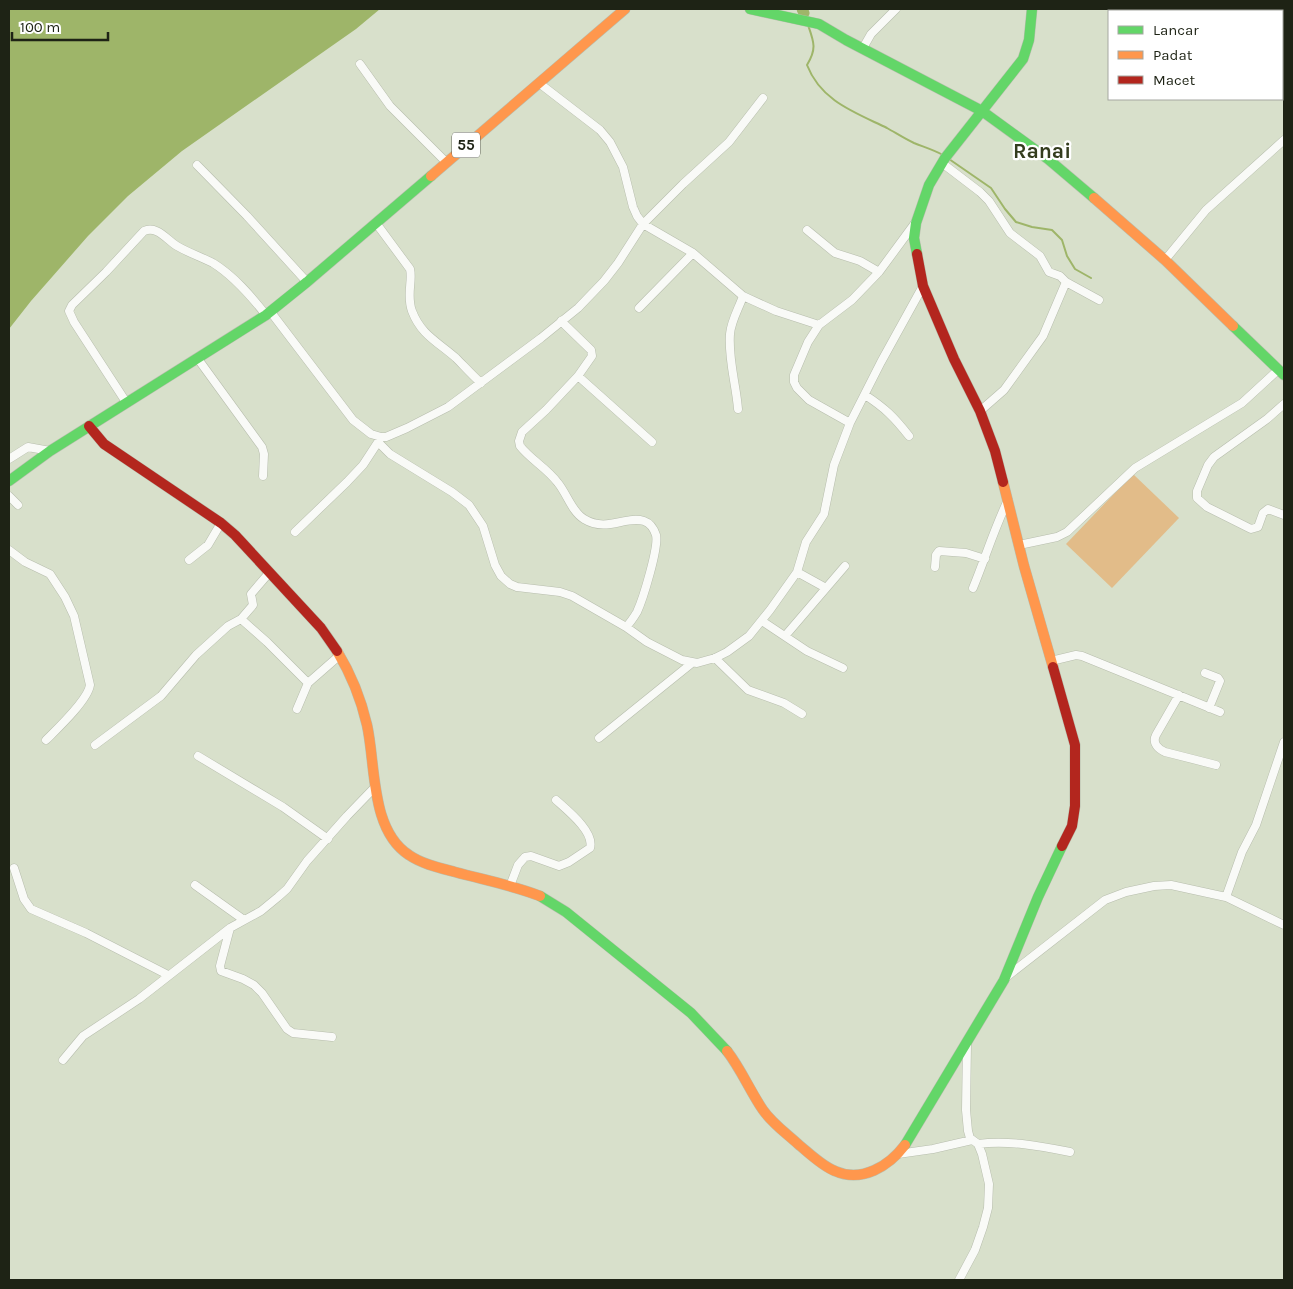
<svg xmlns="http://www.w3.org/2000/svg" width="1293" height="1289" font-family="Karla,sans-serif">
<style>
.green{fill:#e2bc89}
.water{fill:#9eb569}
.lines{fill:none;stroke-linecap:round;stroke-linejoin:round}
.stream{stroke:#9eb569;stroke-width:2}
.river{stroke:#9eb569;stroke-width:11}
.street-casing{stroke:#b7bdad;stroke-width:9}
.fast-casing{stroke:#b7bdad;stroke-width:11}
.slow-casing{stroke:#b7bdad;stroke-width:11}
.jam-casing{stroke:#b7bdad;stroke-width:11}
.street{stroke:#f9faf7;stroke-width:8}
.fast{stroke:#63d668;stroke-width:10}
.slow{stroke:#ff974d;stroke-width:10}
.jam{stroke:#b3261e;stroke-width:10}
.labels{text-anchor:middle;stroke-width:4.5;stroke-linejoin:round;paint-order:stroke}
.shield{fill:#fff;stroke:#62655b;stroke-width:1}
.shield-label{font-size:15px;font-weight:bold;fill:#1e2315}
.district-label{font-size:21px;font-weight:bold;fill:#343d1e;stroke:#fff}
</style>
<rect width="100%" height="100%" fill="#d8e0cb"/>
<path class="green" d="M1133 474 1179 518 1112 588 1066 544Z"/>
<path class="water" d="M9 9H380L356 29 182 151 128 196 88 236 31 301 9 329Z"/>
<g class="lines">
<path class="stream" d="M808 25C814 42 817 49 807 65 821 101 854 112 887 128 896 133 905 139 914 143 924 147 934 150 943 155
M949 159 991 188 1005 209 1016 222 1032 227 1052 230 1062 240 1067 256 1075 269 1091 278"/>
<path class="river" d="M802 9 804 13"/>
<g class="street-casing">
<path id="street" d="M863 48 871 34 896 9
M360 64 390 106 446 162
M539 83 600 130 610 142 623 167 633 207 637 216 643 224 693 253 743 296 776 311 819 325
M942 163 980 192 989 201 1010 233 1040 256 1049 272 1060 276 1066 282 1043 336 1004 390 980 411
M197 165 247 216 307 282
M376 223 410 269C413 281 406 295 412 311 421 335 438 342 456 358 464 366 472 375 481 383
M915 223 879 272 852 300 819 325 808 342 794 375V382L797 388 809 400 850 423 881 362 923 286
M807 230 835 253 860 261 879 272
M1165 260 1206 210 1284 140
M1066 282 1099 300
M639 308 693 253
M270 311 353 420 371 434 381 437H386L407 428 448 407 541 338 578 308 604 281 618 263 643 224 683 184 729 142 763 98
M561 321 591 350 592 356 578 376 546 410 522 432 519 441 520 446C531 460 547 468 558 483 567 494 572 512 584 519 607 533 626 515 644 521 650 523 654 529 656 535 659 547 643 599 637 612 634 617 631 622 626 627
M198 359 262 447 264 454 263 476
M578 376 652 442
M865 395C885 408 894 417 909 436
M126 402 74 322 69 311 72 305 106 272 144 231C157 225 167 240 177 246 189 253 201 257 213 263 234 276 251 296 266 315
M1284 404 1267 419 1214 457 1208 465 1197 491V498L1207 507 1251 529 1258 527 1263 513 1268 509 1284 515
M738 409C736 384 728 359 730 334 731 321 739 308 743 296
M379 443 390 454 452 492 469 505 483 526 495 565 501 576 510 584 517 587 560 592 572 596 626 627 647 642 682 660 697 663 715 658 727 652 749 636 770 610 797 572 806 542 824 514 834 465 850 423
M9 459 28 447 50 451
M9 496 18 505
M295 532 347 482 363 465 380 439
M1019 545 1057 537 1067 532 1135 468 1242 403 1278 370
M9 550 25 562 50 574 65 597 74 616 90 685C88 700 57 729 46 740
M189 560 208 545 221 523
M935 567 936 555 939 551 966 553 985 559
M797 572 826 588
M973 588C985 559 994 529 1008 500
M241 619 267 642 308 683
M762 621 807 651 843 668
M785 636 845 566
M715 658 748 690 784 703 802 714
M1051 661 1076 655 1082 656 1220 712
M1205 673 1218 678 1220 681 1209 708
M1179 695 1156 735C1152 743 1158 749 1165 752L1216 765
M297 709 308 683 340 655
M599 738 692 663
M95 745 161 696 196 655 228 626 241 619 253 605 251 594 269 573
M198 756 283 807 328 839
M14 868 24 899 31 909 86 933 168 975
M195 885 244 920
M510 886 518 865 525 857 531 856 559 866 569 862 590 848C595 832 567 810 556 800
M1226 897 1242 852 1256 825 1284 742
M230 928 220 966 221 971 243 979 254 985 262 993 287 1029 293 1033 332 1037
M1005 978 1105 900 1126 892 1154 886 1171 885 1226 897 1284 925
M63 1060 83 1036 139 999 230 928 261 911 278 897 287 889 307 861 347 816 375 787
M978 1144C1008 1140 1040 1146 1070 1152
M898 1154 933 1149 972 1140
M959 1280 975 1250 983 1227 988 1208 989 1184 982 1154 978 1144 970 1138 968 1131 966 1110 967 1043"/>
</g>
<g class="fast-casing">
<path id="fast" d="M750 9 819 24 846 40 982 111 1048 159 1094 198
M917 254 914 238 916 223 929 185 945 158 1023 59 1029 40 1032 9
M1233 326 1284 375
M9 481 50 451 266 315 307 282 431 176
M540 896 566 912 691 1013 727 1051
M905 1145 1004 980 1038 897 1062 846"/>
</g>
<g class="slow-casing">
<path id="slow" d="M431 176 625 9
M1094 198 1165 260 1233 326
M1003 482 1024 566 1053 667
M337 651C351 674 361 699 367 725 376 765 370 830 409 855 422 864 440 868 455 872 484 880 512 885 540 896
M727 1051C741 1069 750 1091 763 1110 772 1123 786 1133 798 1144 809 1153 822 1166 835 1171 862 1183 889 1166 905 1145"/>
</g>
<g class="jam-casing">
<path id="jam" d="M917 254 923 286 954 359 980 411 995 451 1003 482
M89 426 104 444 221 523 235 535 321 628 337 651
M1053 667 1075 745V806L1072 826 1062 846"/>
</g>
<use href="#street" class="street"/>
<use href="#fast" class="fast"/>
<use href="#slow" class="slow"/>
<use href="#jam" class="jam"/>
</g>
<g class="labels">
<rect class="shield" x="452" y="132.5" width="28" height="25" rx="4"/>
<g class="shield-label">
<text x="466" y="150">55</text>
</g>
<g class="district-label">
<text x="1042" y="158">Ranai</text>
</g>
</g>
<rect width="1293" height="1289" fill="none" stroke="#1e2315" stroke-width="20"/>
<rect x="1108" y="10" width="175" height="90" fill="#ffffff" stroke="#a5a7a1"/>
<rect x="1118" y="26" width="25" height="8" fill="#63d668" stroke="#a5a7a1"/>
<text x="1153" y="35" font-size="15" fill="#1e2315">Lancar</text>
<rect x="1118" y="51" width="25" height="8" fill="#ff974d" stroke="#a5a7a1"/>
<text x="1153" y="60" font-size="15" fill="#1e2315">Padat</text>
<rect x="1118" y="76" width="25" height="8" fill="#b3261e" stroke="#a5a7a1"/>
<text x="1153" y="85" font-size="15" fill="#1e2315">Macet</text>
<path d="M12 32v8h96v-8" fill="none" stroke="#1e2315" stroke-width="2.5"/>
<text x="20" y="32" font-size="15" fill="#1e2315" stroke="#ffffff" stroke-width="4" paint-order="stroke">100 m</text>
</svg>
